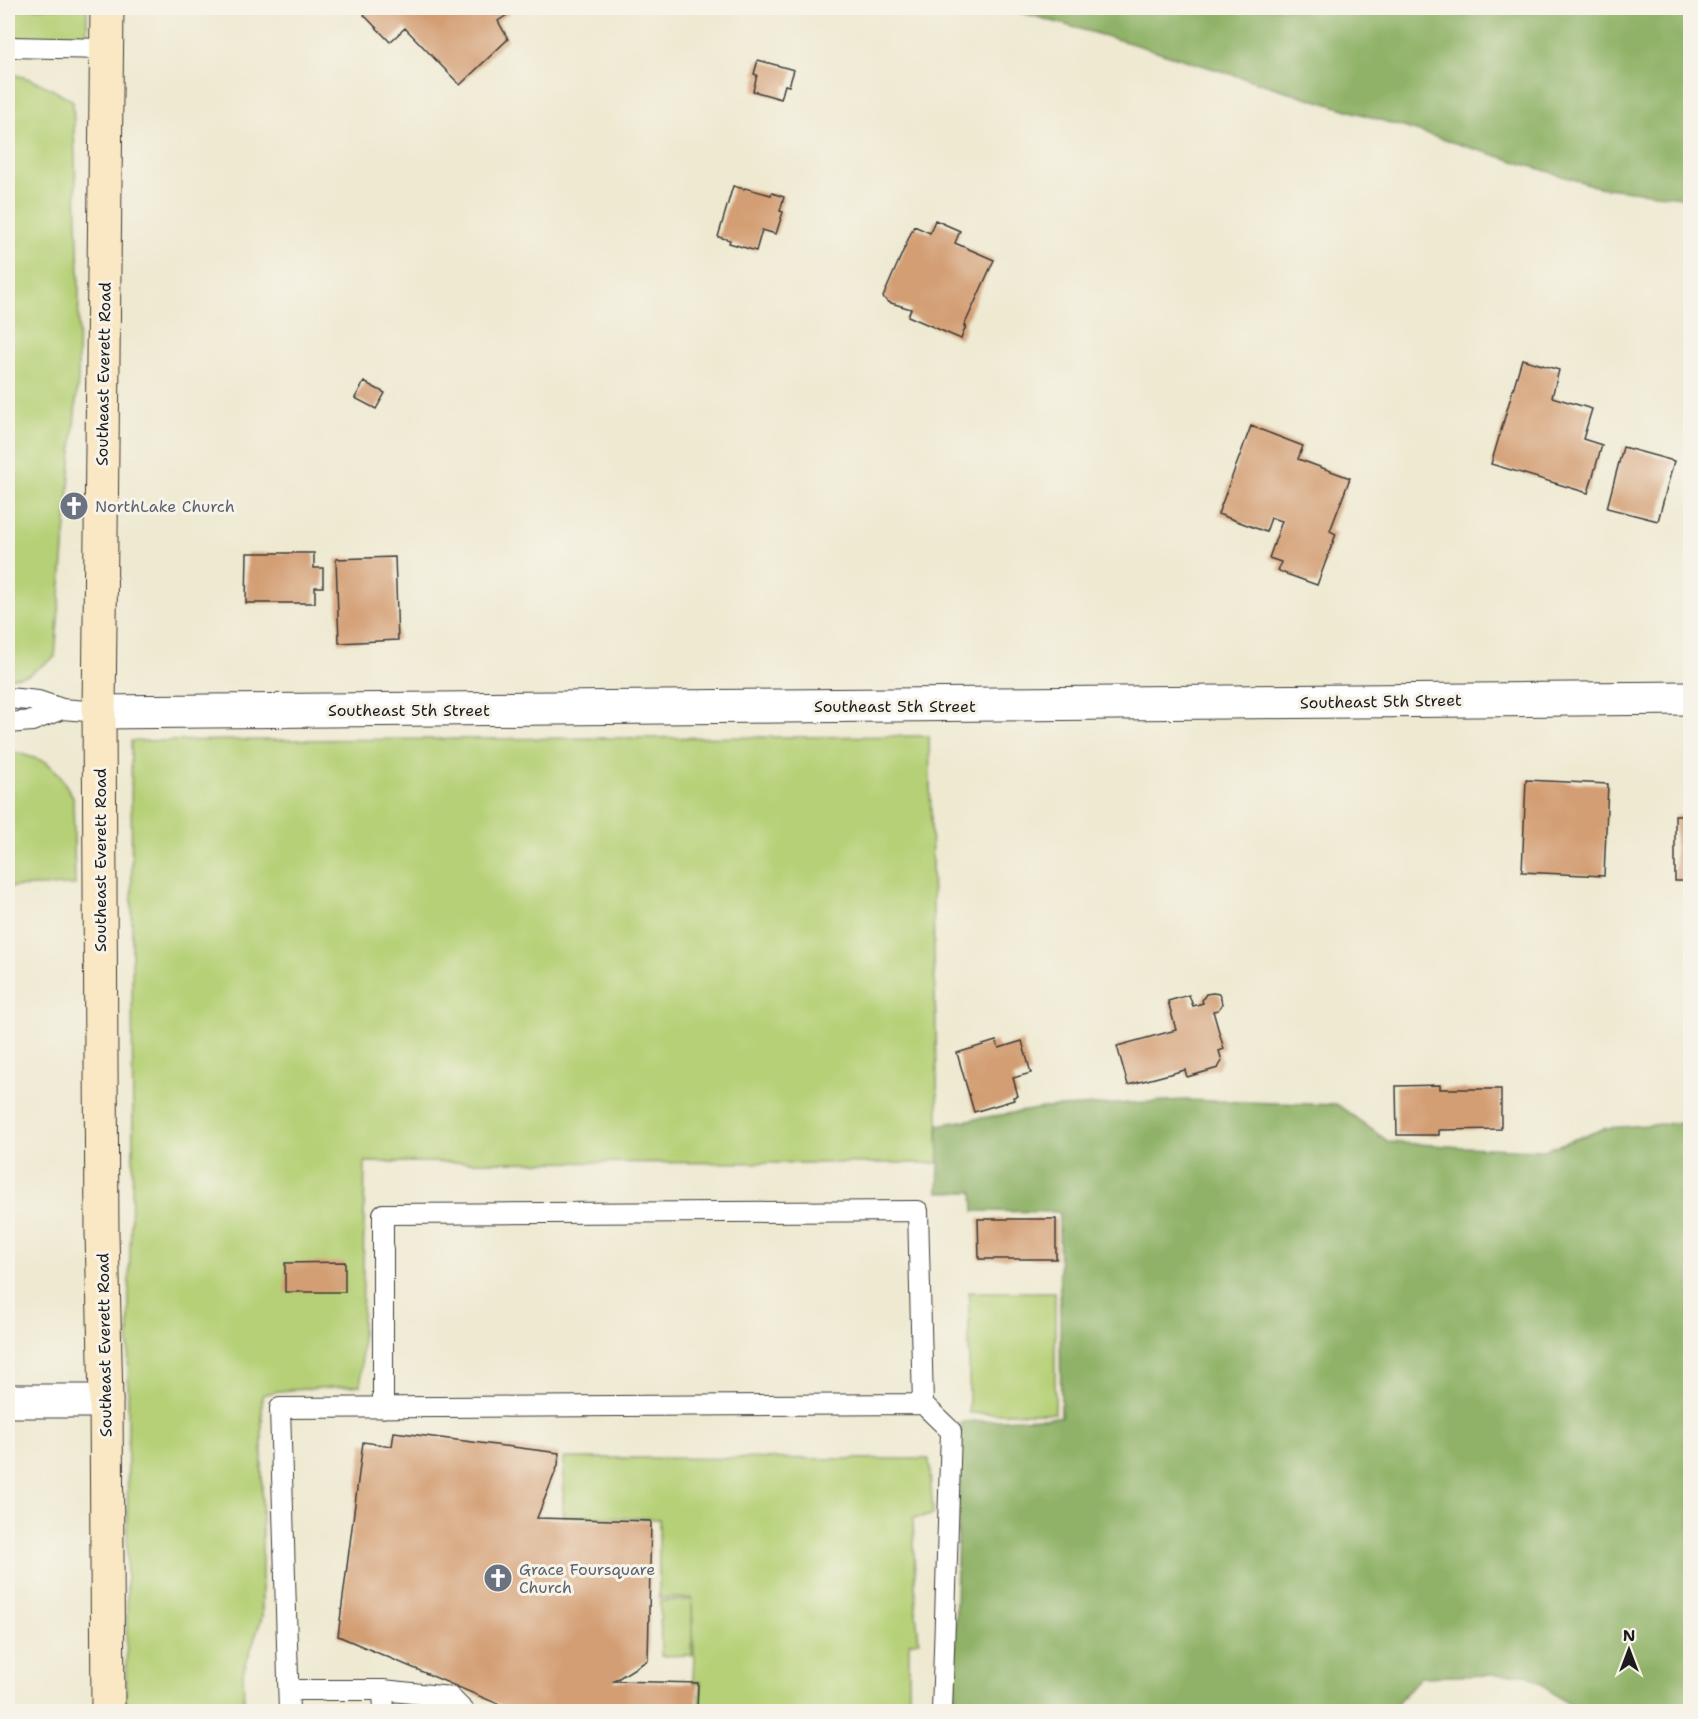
<svg xmlns="http://www.w3.org/2000/svg" width="1698" height="1719" font-family="'Shantell Sans',sans-serif">
<style>
.green{fill:#b5d076;stroke:#687649;stroke-width:1.5}
.forest{fill:#90b267;stroke:#566742;stroke-width:1.5}
.building{fill:#d39e73}
.lines{fill:none;stroke-linecap:round;stroke-linejoin:round}
.lane-casing{stroke:#3c3b37;stroke-width:22}
.street-casing{stroke:#3c3b37;stroke-width:35}
.secondary-casing{stroke:#3c3b37;stroke-width:35}
.lane{stroke:#fff;stroke-width:20}
.street{stroke:#fff;stroke-width:33}
.secondary{stroke:#fae7c3;stroke-width:33}
.labels{text-anchor:middle;stroke-width:6;stroke-linejoin:round;paint-order:stroke}
.street-label{font-size:16px;fill:#1c1c1c;stroke:#f7f3e8}
.worship-label{font-size:16px;fill:#5b616d;stroke:#f7f3e8;text-anchor:start}
</style>
<rect width="100%" height="100%" fill="#f7f3e8"/>
<filter id="ink" filterUnits="userSpaceOnUse"><feTurbulence type="fractalNoise" baseFrequency=".0167" numOctaves="2"/><feDisplacementMap in="SourceGraphic" scale="12" xChannelSelector="R" yChannelSelector="G"/><feConvolveMatrix kernelMatrix="1 2 1 2 8 2 1 2 1" color-interpolation-filters="sRGB"/></filter>
<filter id="wash" filterUnits="userSpaceOnUse"><feTurbulence type="fractalNoise" baseFrequency=".008" numOctaves="4" result="noise"/><feDisplacementMap in="SourceGraphic" scale="24" xChannelSelector="R" yChannelSelector="G"/><feGaussianBlur stdDeviation="1.35" result="paint"/><feColorMatrix in="noise" values="0 0 0 0 0 0 0 0 0 0 0 0 0 0 0 0 0 1.4 0 .05"/><feComposite in="paint" operator="in"/></filter>
<g filter="url(#wash)">
<rect width="100%" height="100%" fill="#eee9d0"/>
<path class="green" d="M8 8H87V39L8 38Z
M8 74C31 76 54 90 73 101L79 276 78 378 55 657 28 675 8 678Z
M929 736 939 1163 365 1162 361 1385 279 1391 262 1395V1617L243 1672 244 1711 126 1712 129 1284 133 1161 131 741Z
M8 753H18L46 762 59 774 73 797 75 885 8 887Z
M969 1292H1055V1413H969Z
M564 1458 929 1459 933 1515 913 1518 916 1612 919 1641 909 1643V1711H700L701 1682H693L694 1654 692 1603V1655L661 1656 660 1601 692 1600 691 1598H659V1519L563 1516Z"/>
<path class="forest" d="M1005 8H1690V198L1598 187 1130 43Z
M1185 1100 1338 1105 1389 1142 1461 1147 1544 1150 1606 1128 1690 1122V1711H1577L1528 1674 1420 1677 1391 1711H953L961 1422 1061 1417 1059 1212 974 1211 973 1192H938L939 1163 938 1125 1044 1108Z"/>
<g id="blocks">
<path class="building" d="M368 8H504L510 13 498 21 508 39 460 85 405 28 390 42 364 15Z
M758 60 794 70 789 86 785 85 781 99 753 91 757 75 754 74Z
M733 186 744 189 745 188 771 195 772 193 784 197 780 211 783 212 776 234 762 230 756 251 729 243 730 240 718 237Z
M935 220 960 231 955 243 994 260 964 326H966L961 339 908 316 911 309 888 302 883 297 914 226 930 233Z
M1522 359 1559 370 1552 397 1592 409 1583 439 1602 445 1588 493 1491 464Z
M364 382 385 393 376 409 355 398Z
M1251 426 1303 446 1298 459 1350 478 1330 531 1336 534 1317 585 1278 571 1281 562 1269 558 1282 521 1271 518 1266 532 1218 514Z
M1623 447 1674 461 1658 521 1607 508Z
M247 553H314V568H323V587H315V603H246Z
M395 557 398 640 339 643 336 559Z
M1526 780 1608 784 1604 876 1522 872Z
M1675 815H1690V881H1675Z
M1213 993 1219 994 1221 999 1222 1004 1218 1010 1213 1011 1224 1049 1219 1051 1222 1061 1218 1068 1187 1077 1185 1070 1128 1085 1117 1046 1176 1030 1168 1001 1189 995 1193 1006 1203 1003 1202 1000 1206 994Z
M996 1041 999 1048 1022 1041 1031 1073 1013 1078 1018 1096 1013 1097 1014 1100 974 1112 957 1053Z
M1440 1085V1089H1501V1129L1439 1130V1135H1397L1396 1086Z
M978 1219H1056V1259H979Z
M345 1262V1292H285V1263Z
M394 1432 559 1453 558 1465 537 1518 651 1521 648 1660 614 1681 698 1683 697 1712H517L338 1636 363 1442 392 1446Z"/>
</g>
</g>
<g filter="url(#ink)">
<use href="#blocks" fill-opacity="0" stroke="#3c3b37" stroke-width="1.5"/>
<g class="lines">
<g class="lane-casing">
<path id="lane" d="M8 47 106 49
M8 698 38 701 62 709 99 712
M8 723 32 721 62 709
M383 1408V1214L918 1211 923 1404
M289 1690H383L450 1697 465 1712
M383 1690 384 1712
M289 1712 280 1408 923 1404 951 1431 942 1712"/>
</g>
<g class="street-casing">
<path id="street" d="M99 712 1690 698
M8 1401H106"/>
</g>
<g class="secondary-casing">
<path id="secondary" d="M107 8 99 712 102 1233 106 1401 108 1712"/>
</g>
<use href="#lane" class="lane"/>
<use href="#street" class="street"/>
<use href="#secondary" class="secondary"/>
</g>
</g>
<defs>
<g id="church-disc" transform="scale(1.5)"><circle r="9.5" fill="#6b7280" stroke="#f7f3e8"/><path d="M-1.2-6h2.4v3.5h3.3v2.4h-3.3V6h-2.4V-.1h-3.3v-2.4h3.3Z" fill="#fff"/></g>
</defs>
<g fill-rule="evenodd">
<use href="#church-disc" x="74" y="506"/>
<use href="#church-disc" x="498" y="1578"/>
</g>
<g class="labels">
<g class="street-label">
<text transform="translate(103 374) rotate(-89)" y="6">Southeast Everett Road</text>
<text transform="translate(1381 701) rotate(-1)" y="6">Southeast 5th Street</text>
<text x="895" y="712">Southeast 5th Street</text>
<text x="409" y="716">Southeast 5th Street</text>
<text transform="translate(100 860) rotate(-90)" y="6">Southeast Everett Road</text>
<text transform="translate(104 1345) rotate(-91)" y="6">Southeast Everett Road</text>
</g>
<g class="worship-label">
<text x="95" y="512">NorthLake Church</text>
<text x="519" y="1575">Grace Foursquare<tspan x="519" dy="18">Church</tspan></text>
</g>
</g>
<rect width="1698" height="1719" fill="none" stroke="#f7f3e8" stroke-width="30"/>
<g transform="translate(1629 1650)" stroke="#f7f3e8" stroke-width="4.5" paint-order="stroke">
<path d="M0-4.5L10 22L0 15L-10 22Z" fill="#1c1c1c"/>
<text y="-9" font-size="16" font-weight="bold" text-anchor="middle" fill="#1c1c1c">N</text>
</g>
</svg>
